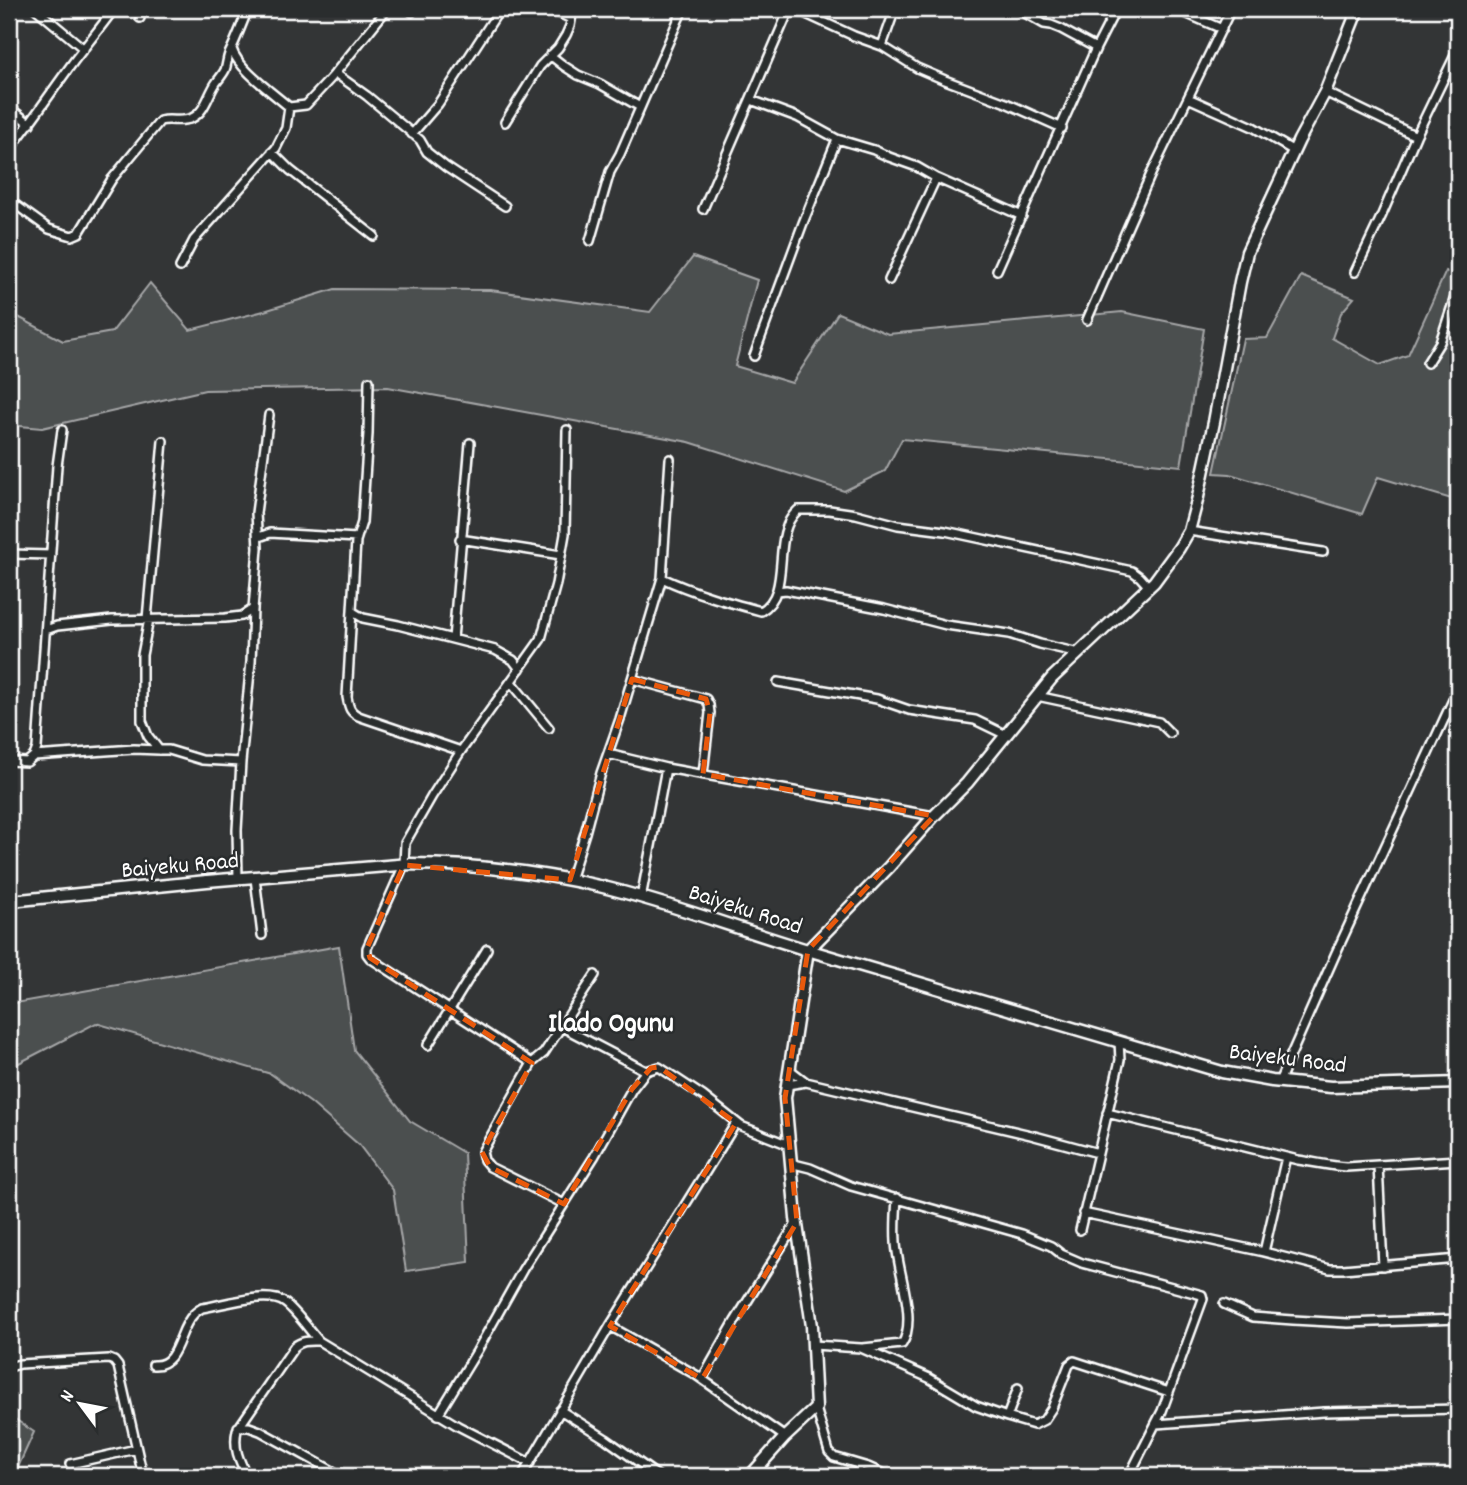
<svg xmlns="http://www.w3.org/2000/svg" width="1467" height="1485" font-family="Dekko,sans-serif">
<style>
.green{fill:#4c4f50;stroke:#a6a7a8;stroke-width:2}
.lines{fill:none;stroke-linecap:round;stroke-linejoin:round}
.street-casing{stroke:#fff;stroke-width:12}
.secondary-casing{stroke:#fff;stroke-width:15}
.street{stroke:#2a2d2e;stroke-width:7}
.secondary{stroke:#2a2d2e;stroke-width:10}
.marked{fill:none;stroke:#e8590c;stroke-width:5;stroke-dasharray:14 9;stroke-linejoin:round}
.labels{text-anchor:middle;stroke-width:5;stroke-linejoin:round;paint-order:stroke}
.street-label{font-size:24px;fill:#fff;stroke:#2a2d2e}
.quarter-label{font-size:28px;font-weight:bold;fill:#fff;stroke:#2a2d2e}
</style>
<rect width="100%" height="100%" fill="#333536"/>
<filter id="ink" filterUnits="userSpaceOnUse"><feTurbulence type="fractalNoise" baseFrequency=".0143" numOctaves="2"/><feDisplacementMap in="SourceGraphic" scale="14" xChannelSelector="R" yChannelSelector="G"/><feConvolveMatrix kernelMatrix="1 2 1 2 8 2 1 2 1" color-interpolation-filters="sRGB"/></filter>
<g filter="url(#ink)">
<path class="green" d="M693 257 757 280 735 366 792 383 838 313 888 334 1122 312 1204 329 1181 466 902 439 885 471 844 491 689 442 388 387 205 390 42 428 9 425V312L63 341 112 332 150 283 190 330 264 311 335 289 490 290 650 312Z
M1446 271 1458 277V501L1378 477 1362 514 1230 474 1214 473 1243 339 1267 338 1301 276 1354 298 1341 313 1332 338 1380 365 1408 355Z
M339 946 354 1050 410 1121 464 1153 469 1262 406 1271 393 1190 359 1145 311 1103 271 1074 96 1023 15 1065 9 1066V1004Z
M9 1415 34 1432 14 1476H9Z"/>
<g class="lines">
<g class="street-casing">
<path id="street" d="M36 9 84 49
M408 9 412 12
M551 9 571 19
M1018 9 1044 24 1051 25 1061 29 1096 48
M1176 9 1222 29
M794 12 804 13 854 36 882 46 917 68 945 80 1006 103 1062 128
M140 18 141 9
M882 46 895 9
M232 49C238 69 273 93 289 107L306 105 332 77 387 9
M550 55 564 66 578 75 600 84 640 107
M335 73 367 96 420 140 427 152 446 167 505 206
M1325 92 1416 136
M1188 98 1253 127 1294 151
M751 100 797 117 837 139 874 150 889 157 917 167 936 178 1022 216
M9 107 30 124
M505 122 540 66 558 48 566 35 570 26 573 9
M412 134 438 104 500 9
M9 150C32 121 52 91 74 61 87 44 101 27 114 9
M272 152 290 170 374 236
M9 200 49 229 72 236 79 233 112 179 160 121C170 118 181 123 192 118 205 112 208 95 216 83 219 79 223 74 225 70 227 65 227 59 229 54 236 40 242 24 248 9
M703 209 786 17 788 13 794 12 795 9
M590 241 610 172 620 154 683 9
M180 267 194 240 276 148 286 128 289 107
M997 270 1096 48 1116 9
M1355 272 1381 217 1416 136 1458 49
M889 280 936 178
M1087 320 1151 174 1231 9
M754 356 803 223 837 139
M1427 363 1440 342 1458 288
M369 381 368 434 362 522 356 541 347 697C349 708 350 713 361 717L461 751
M1189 531 1323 552
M259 537 270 533 357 538
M460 539 561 555
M9 554 51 555
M662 578C694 593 727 602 761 611 794 592 769 535 798 510H829L856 514 898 525 945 531 1132 571 1140 577 1149 587
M777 591 786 590 884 609 946 625 1009 634 1040 644 1079 653
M353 612 363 618 398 625 495 650 513 660 520 669
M147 619 163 441
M149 619 142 655V721L148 736 159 750
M46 630 57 626 112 620 225 618 242 616 253 609
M453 639 470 443
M632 679 706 699 709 705 710 713 703 774
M511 682 549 728
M778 682 877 699 909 710 975 720 1006 735
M1037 696 1159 722 1170 733
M608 754 666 768 934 816
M34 756 134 749 159 750H169L202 760 241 762
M9 761 27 762 34 756 37 748 57 466 62 430
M255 878 262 935
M238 879 237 830 241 762 251 662 253 609 258 548 256 513 269 415
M570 880 585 833 601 773 620 719 662 578 670 459
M641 898 666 768
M562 1027 646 1071
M428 1045 487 949
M532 1063 370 958 367 954V948L404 865 405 843 432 796 461 751 541 639 556 584 565 534 567 430
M789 1069 806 1082
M1279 1082 1335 955 1458 689
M787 1085 806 1082 1031 1135 1098 1153
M1107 1113 1298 1160C1314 1162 1330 1166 1346 1167L1458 1160
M790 1163 810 1168 851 1186 1022 1234 1051 1246 1061 1254 1082 1263 1202 1295 1203 1299 1162 1411 1129 1476
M1378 1165 1383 1266
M564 1204 490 1167 484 1160 482 1152 532 1063 544 1053 595 975
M1083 1213 1264 1252 1330 1269H1343L1458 1259
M1080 1230 1120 1060 1119 1041
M1264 1252 1286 1157
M1224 1304 1253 1317 1293 1320 1348 1323 1458 1319
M610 1326 696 1375 785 1437
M813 1345 861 1348 929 1378 976 1406 1007 1417 1018 1388
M863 1348 902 1344C918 1319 897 1271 896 1242 895 1227 896 1212 897 1198
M153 1365C179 1367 178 1329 193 1315 195 1312 199 1310 202 1308 222 1305 268 1290 285 1303 296 1311 309 1330 319 1341
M9 1367 20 1364 109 1359 114 1361 118 1366 143 1476
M702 1379 735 1321 797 1222
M816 1408 829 1452 834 1457 868 1467 888 1476
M560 1410 606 1439 658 1476
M438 1415 477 1351 523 1269 594 1157 632 1089 646 1071 659 1067 703 1096 741 1126 789 1145
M1007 1417 1034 1425 1044 1420 1052 1408 1069 1365 1074 1361 1169 1392
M1156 1424 1324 1412 1458 1409
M238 1427H249L260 1431 342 1476
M70 1464 136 1449
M247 1476C239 1460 233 1448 237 1430L294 1347C302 1340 309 1341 319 1341L458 1426 530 1463
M522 1476 610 1326 736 1123
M856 1476 860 1465"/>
</g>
<g class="secondary-casing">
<path id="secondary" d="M9 903 20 900 207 881 410 864C473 864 537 872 599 886 671 903 740 930 811 951 948 991 1085 1031 1222 1072L1272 1081 1331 1087 1458 1083
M750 1476 785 1437 816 1408 812 1326 796 1218 785 1098 808 950 889 867 934 816 967 783 1052 678 1154 582 1179 548 1189 531 1198 497 1214 422 1240 282 1247 252 1299 140 1325 92 1358 9"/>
</g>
<use href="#street" class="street"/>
<use href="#secondary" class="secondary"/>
</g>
</g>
<path class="marked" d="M632 679 706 699 710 713 703 774 934 816 808 950 785 1098 797 1222 702 1379 610 1326 736 1123 659 1067 651 1068 632 1089 564 1204 490 1167 482 1152 532 1063 370 958 367 948 404 865 570 880Z"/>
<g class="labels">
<g class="street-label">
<text transform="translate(180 864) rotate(-5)" y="8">Baiyeku Road</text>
<text transform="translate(746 908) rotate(18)" y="8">Baiyeku Road</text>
<text transform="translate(1288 1057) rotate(7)" y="8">Baiyeku Road</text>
</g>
<g class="quarter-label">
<text x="611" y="1031">Ilado Ogunu</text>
</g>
</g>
<rect width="1467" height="1485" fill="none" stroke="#2a2d2e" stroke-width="35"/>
<rect x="18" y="18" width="1432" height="1450" fill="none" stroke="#fff" stroke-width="2.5" filter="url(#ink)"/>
<g transform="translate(80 1404) rotate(302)" stroke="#2a2d2e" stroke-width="5" paint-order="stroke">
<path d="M0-5L12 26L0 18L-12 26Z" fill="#ffffff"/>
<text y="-10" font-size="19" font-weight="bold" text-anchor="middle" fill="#ffffff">N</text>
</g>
</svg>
